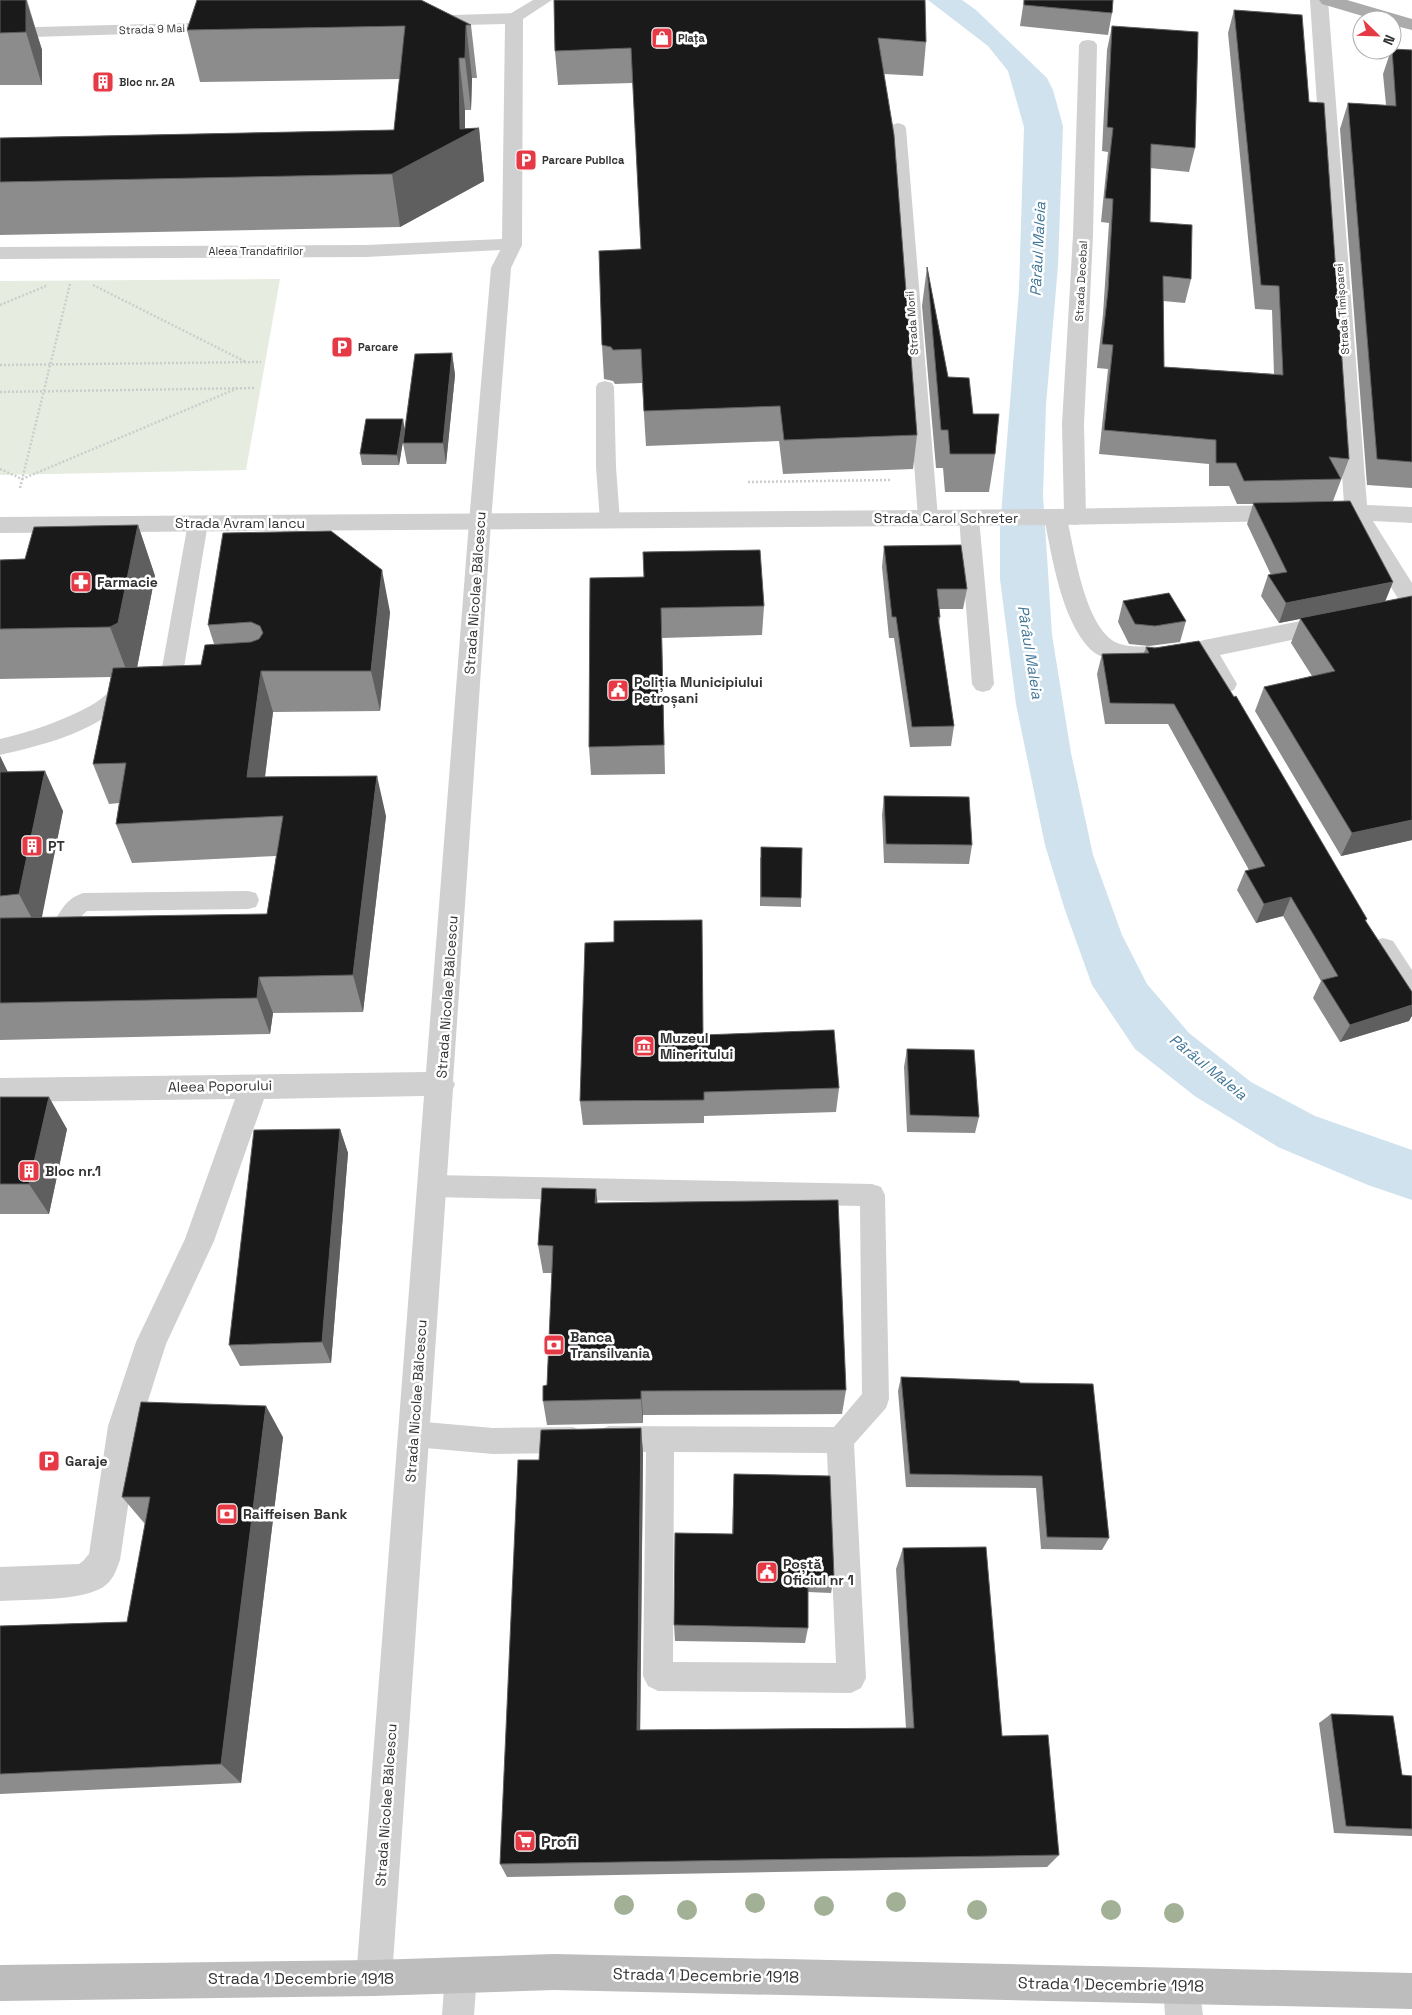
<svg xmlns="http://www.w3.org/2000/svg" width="1412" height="2015" font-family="'Space Grotesk',sans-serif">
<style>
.green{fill:#e6ecdf}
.water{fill:#cfe2ee}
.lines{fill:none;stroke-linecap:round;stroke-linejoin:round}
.path{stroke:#cdcdcd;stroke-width:2.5;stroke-dasharray:2 2;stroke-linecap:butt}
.service{fill:#d0d0d0;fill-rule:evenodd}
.pedestrian{fill:#d0d0d0;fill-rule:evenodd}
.minor{fill:#d0d0d0;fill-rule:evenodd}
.tertiary{fill:#d0d0d0;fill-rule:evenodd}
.secondary{fill:#bdbdbd;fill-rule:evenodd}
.primary{fill:#ababab;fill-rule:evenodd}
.tree{fill:#a2b095}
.wall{fill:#8c8c8c}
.shaded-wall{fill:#5f5f5f}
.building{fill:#1a1a1a;stroke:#5f5f5f}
.labels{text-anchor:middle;stroke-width:5;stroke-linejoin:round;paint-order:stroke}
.far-street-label{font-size:11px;fill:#333;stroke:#fff}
.far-poi-label{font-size:11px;font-weight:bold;fill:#333;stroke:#fff;text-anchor:start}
.street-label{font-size:14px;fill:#333;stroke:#fff}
.poi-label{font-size:14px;font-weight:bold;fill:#333;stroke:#fff;text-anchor:start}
.water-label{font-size:15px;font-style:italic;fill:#3f7597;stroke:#fff}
.near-poi-label{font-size:16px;font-weight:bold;fill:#333;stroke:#fff;text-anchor:start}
.near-street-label{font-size:16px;fill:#333;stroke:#fff}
</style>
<rect width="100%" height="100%" fill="#fff"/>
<path class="green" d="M280 279 246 470 0 475V281Z"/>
<path class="water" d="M928 0H962L976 10 1047 78 1053 90 1063 126 1058 266 1046 405 1043 495 1047 556 1052 635 1071 753 1093 855 1122 935 1147 984 1189 1033 1251 1082 1315 1116 1412 1150V1200L1368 1185 1278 1147 1196 1097 1135 1049 1092 985 1065 910 1045 845 1016 704 1000 579V528L1019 290 1024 127 1008 71 988 46Z"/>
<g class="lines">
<path class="path" d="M93 285 246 362
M0 305 46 286
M0 365 261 362
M0 392 254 388
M0 469 22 479 238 388
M748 482 890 480
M20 488 70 284"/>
<path class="service" d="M533 0H552L520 21H508L506 18 508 15Z
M898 123 904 125 906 128 938 518 935 523 928 525 921 523 918 518 890 128 892 125Z
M605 381 612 383 614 387 616 467 620 521 617 526 610 528 603 526 600 521 596 467V387L598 383Z
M969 511 976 513 979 518 994 684 990 690 983 692 976 690 972 684 959 518 962 513Z
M198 516 205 518 208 523 182 679 178 685 171 687 164 685 160 679 188 523 191 518Z
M128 680 135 682 139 688C135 695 128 699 122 705 87 734 43 745 0 755V739C33 731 60 722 90 706 104 699 113 685 128 680Z
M248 891 256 893 259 900 256 907 248 909 87 911C78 918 76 927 69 936 53 957 23 954 0 955V935C12 935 27 938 39 934 59 928 56 902 83 893Z
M432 1175 872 1184 881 1187 885 1195 889 1399 886 1408 854 1444 866 1678 861 1688 851 1693 658 1691 648 1686 643 1676 646 1452H609L599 1448 595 1439 599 1430 609 1426 834 1427 862 1394 860 1206 432 1197 423 1194 419 1186 423 1178ZM674 1452 827 1453 836 1663 673 1662Z
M414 1421 493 1428 573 1427 583 1431 587 1440 583 1449 573 1453 493 1454 414 1447 404 1443 400 1434 404 1425Z
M461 1959 472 1964 477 1975 474 2015H442L445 1975 450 1964Z"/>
<path class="pedestrian" d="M512 239 519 241 522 245 511 268 491 522 488 528 480 530 472 528 469 522 491 268 505 241Z"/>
<path class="minor" d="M514 13 520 14 523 18 522 245 519 249 366 257 0 259V247L366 245 502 239 505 24 422 26 416 25 413 21 416 17 422 16Z
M224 22 230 23 233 27 230 31 0 38V28Z
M1088 40 1094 41 1097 45 1093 235 1084 424 1086 517 1083 523 1075 525 1068 523C1075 554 1086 633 1120 644 1136 649 1152 644 1167 649L1170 655 1167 661C1152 666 1137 666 1121 662 1111 660 1098 657 1090 649 1061 619 1052 557 1044 517L1047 511 1055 509 1064 512 1062 424 1073 235 1079 45 1082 41Z
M480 514 488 516 491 522 453 1081 455 1084 453 1089 392 1978 387 1991 374 1996 361 1991 356 1978 424 1096 264 1099 214 1241 166 1344 140 1426 120 1560C117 1568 114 1578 107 1584 88 1602 26 1599 0 1601V1567L79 1564 83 1561 89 1554 108 1426 136 1342 185 1239 235 1099 0 1102V1078L426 1072 469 522 472 516Z
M1332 615 1340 618 1344 624 1340 630 1220 655 1237 684 1234 690 1225 693 1216 690 1192 649 1195 643 1204 640Z
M1383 938 1393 941 1412 970V996C1390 989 1380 969 1370 949L1373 941Z
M1181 1968 1194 1973 1199 1986 1203 2015H1165L1163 1986 1168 1973Z"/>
<path class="tertiary" d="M1310 0H1328L1367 505 1412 507V523L1373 521 1412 583V611L1404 608 1349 520 1055 525 0 533V517L1055 509 1344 504Z"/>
<path class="secondary" d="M554 1954 1412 1973V2009L554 1990 374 1996 0 2001V1965L374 1960Z"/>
<path class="primary" d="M1319 0H1347L1412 19V30L1392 25V20H1376L1322 4Z"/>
</g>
<g class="tree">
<circle cx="896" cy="1902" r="10"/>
<circle cx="755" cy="1903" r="10"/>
<circle cx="624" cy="1905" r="10"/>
<circle cx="824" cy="1906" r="10"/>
<circle cx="687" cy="1910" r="10"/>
<circle cx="977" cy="1910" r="10"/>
<circle cx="1111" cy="1910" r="10"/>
<circle cx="1174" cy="1913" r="10"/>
</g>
<path class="wall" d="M0 0H27L42 50V85H0Z
M554 0 926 42 923 76 884 74 917 435 913 469 783 474 779 441 646 446 642 383 615 384 613 381 604 379 602 345 641 249 633 83 558 85 555 51Z
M1024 0 1112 13 1108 35 1020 26Z
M1234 10 1309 102 1349 459 1333 501 1385 602 1412 840 1341 856 1255 711 1264 687 1312 676 1291 643 1300 619 1279 623 1261 596 1268 575H1271L1247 524 1253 504H1237L1229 486H1209V464L1099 454 1108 369 1097 368 1103 314 1109 223 1101 222 1108 152 1102 151 1107 50 1112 26 1195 148 1189 172 1150 168V222L1191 279 1185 303 1163 301 1164 367 1274 374 1272 310 1255 309 1228 33Z
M471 25 477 78H472L471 110H465V129L479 128 484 181 400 227 0 235V138L394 130 400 79 200 82 187 30Z
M1391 50H1412V488L1367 485 1340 129 1348 103 1386 105 1383 74Z
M927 267 948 377 973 414 995 454 989 492H945L943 468H936L922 306Z
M452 353 455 375 446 464H407L403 443 404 435 399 465H362L360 454 405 430Z
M138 525 155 576 137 667 201 665 214 644 208 625 390 612 380 711 273 712 265 777 386 816 363 1012 273 1013 270 1034 0 1040V756L8 772 63 811 41 918 267 914 276 856 132 863 116 824 119 803 109 804 93 764 111 677 0 679V560L25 559Z
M884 546 967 589 963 609H939L940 617 939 625 954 726 951 746 910 747 894 638H889L882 567Z
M590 578 764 606 762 635 662 638 665 774 591 775 589 747Z
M1123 601 1186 621 1180 642 1149 646 1129 644 1118 622Z
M1146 647 1367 919 1366 921 1409 1021 1340 1042 1313 998 1321 981 1283 916 1256 923 1237 890 1245 871 1249 870 1168 724H1105L1097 674 1102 654 1144 653Z
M884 796 972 845 969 864 884 863 882 815Z
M760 857 801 898V907L760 906Z
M703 1035 839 1088 836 1112 704 1116V1123L583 1125 580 1101Z
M907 1049 979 1117 975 1133 907 1132 904 1067Z
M0 1097 67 1129 49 1214H0Z
M340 1129 348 1153 331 1363 240 1366 229 1345Z
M597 1203 846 1390 842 1414 643 1415V1423L547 1425 543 1401 547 1385 552 1273H543L538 1245Z
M901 1377 1020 1383 1109 1538 1102 1550 1041 1549 1036 1488 906 1487 898 1391Z
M641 1428 643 1453 640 1730 906 1728 896 1569 903 1548 1002 1736 1059 1855 1047 1867 507 1877 500 1864 539 1460Z
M283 1437 241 1783 0 1794V1626L127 1622 145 1524 122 1497Z
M734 1474 834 1577 831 1593 808 1592V1628L805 1643 675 1641 674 1625 732 1534Z
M1331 1714 1402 1775 1412 1776V1836L1334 1833 1319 1723Z"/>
<path class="shaded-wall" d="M26 0 42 50V85L26 32Z
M466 25 472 78 471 110 465 58Z
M459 58 465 110V135L479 128 484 181 400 227 392 174 460 129Z
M452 353 455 375 446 464 443 443Z
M403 419 405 430 399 465 397 455Z
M138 525 155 576 136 673 129 677 110 627Z
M382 570 390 612 380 711 371 671Z
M1393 582 1385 602 1279 623 1286 603Z
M261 671 273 712 260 816 247 777Z
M0 756 19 796 0 780Z
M45 771 63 811 39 932 19 894Z
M377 776 386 816 363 1012 353 975Z
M1412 820V840L1341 856 1352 833Z
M1291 897 1283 916 1256 923 1264 904Z
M259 977 273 1013 270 1034 257 998Z
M1412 1005V1016L1409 1021 1340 1042 1350 1025Z
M49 1097 67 1129 49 1214 29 1184Z
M340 1129 348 1153 331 1363 322 1342Z
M596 1189 599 1217 595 1203Z
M641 1391 643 1415V1423L641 1399Z
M266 1406 283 1437 241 1783 221 1764Z
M641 1428 643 1453 640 1747 637 1730Z"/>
<path class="building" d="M0 0H26V32L0 33Z
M197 0H421L471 25H466L465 58H459L460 129 479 128 392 174 0 182V138L394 130 405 26 187 30Z
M554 0H925L926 42 878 38 894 135 917 435 784 440 780 406 644 411 641 349 613 350 611 347 602 345 599 251 641 249 631 48 555 51Z
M1024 0H1113L1112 13 1024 5Z
M1234 10 1302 15 1309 102 1324 103 1349 459 1329 457 1341 479 1244 481 1236 463H1216V440L1104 430 1113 345 1102 344 1108 290 1113 199 1105 198 1113 128 1107 127 1112 26 1198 32 1195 148 1151 144 1150 222 1192 225 1191 279 1163 276 1164 367 1283 375 1279 286 1261 285Z
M1392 49 1412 50V462L1377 459 1348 103 1396 106Z
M927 267 948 377 969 378 973 414H999L995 454H950L948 430H941Z
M452 353 443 443H403L415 354Z
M366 419H403L397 455 360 454Z
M1350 501 1393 582 1286 603 1268 575 1287 572 1253 503Z
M138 525 118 623 110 627 0 629V560L25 559 34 527Z
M331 531 382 570 371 671H261L247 777 377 776 353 975 259 977 257 998 0 1003V918L267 914 283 816 116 824 126 763 93 764 113 668 201 665 205 645 251 642 259 639 263 633 260 626 251 622 208 625 223 533Z
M961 545 967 589H937L940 617H938L954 726 912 727 896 617H892L884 546Z
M760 550 764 606 661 608 664 745 589 747 590 578 644 577 643 552Z
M1169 593 1186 621 1155 626 1135 624 1123 601Z
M1412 596V820L1352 833 1264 687 1335 671 1300 618Z
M1199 641 1234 697 1236 696 1367 919 1365 920 1412 992V1005L1350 1025 1322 980 1338 976 1291 897 1264 904 1245 871 1265 866 1174 704 1110 703 1102 654 1149 653 1146 647 1155 648Z
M45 771 19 894 0 896V772Z
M884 796 969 797 972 845 886 844Z
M761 847 802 848 801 898 761 897Z
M702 920 703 1035 834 1030 839 1088 704 1092V1100L580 1101 585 943 614 942V921Z
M907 1049 974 1050 979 1117 910 1115Z
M0 1097H49L29 1184H0Z
M340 1129 322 1342 229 1345 254 1130Z
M542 1188 596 1189 595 1203 838 1200 846 1390 641 1391V1399L543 1401V1386L547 1385 553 1246 538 1245Z
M901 1377 1019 1381 1020 1383 1093 1384 1109 1538 1047 1537 1042 1476 910 1474Z
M141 1402 266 1406 221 1764 0 1774V1626L127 1622 150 1497H122Z
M641 1428 637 1730 914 1728 903 1548 986 1547 1002 1736 1048 1735 1059 1855 500 1864 518 1460H539L541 1430Z
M734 1474 830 1476 834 1577 808 1576V1628L674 1625 675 1533 733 1534Z
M1331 1714 1393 1716 1402 1775 1412 1776V1829L1346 1826Z"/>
<defs>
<g id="shop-square" transform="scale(1.125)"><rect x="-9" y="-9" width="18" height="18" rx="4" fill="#e63946" stroke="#fff"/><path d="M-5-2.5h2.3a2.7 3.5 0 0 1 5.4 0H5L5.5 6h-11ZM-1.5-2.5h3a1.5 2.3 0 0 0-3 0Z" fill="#fff"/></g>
<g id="building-square" transform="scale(1.125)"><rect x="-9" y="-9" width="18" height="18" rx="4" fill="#e63946" stroke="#fff"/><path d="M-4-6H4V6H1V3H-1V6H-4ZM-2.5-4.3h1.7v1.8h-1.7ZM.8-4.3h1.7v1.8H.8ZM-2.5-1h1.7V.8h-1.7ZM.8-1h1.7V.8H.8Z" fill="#fff"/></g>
<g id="parking-square" transform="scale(1.125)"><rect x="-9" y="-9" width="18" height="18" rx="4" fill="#e63946" stroke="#fff"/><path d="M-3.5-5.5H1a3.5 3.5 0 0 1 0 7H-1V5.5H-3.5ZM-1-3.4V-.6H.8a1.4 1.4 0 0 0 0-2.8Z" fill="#fff"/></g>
<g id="pharmacy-square" transform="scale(1.125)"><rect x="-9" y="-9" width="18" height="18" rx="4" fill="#e63946" stroke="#fff"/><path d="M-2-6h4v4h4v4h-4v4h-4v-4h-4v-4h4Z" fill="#fff"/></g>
<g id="civic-square" transform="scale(1.125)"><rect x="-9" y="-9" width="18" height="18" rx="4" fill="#e63946" stroke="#fff"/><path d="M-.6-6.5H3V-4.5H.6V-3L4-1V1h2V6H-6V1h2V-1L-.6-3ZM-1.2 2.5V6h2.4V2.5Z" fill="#fff"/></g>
<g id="museum-square" transform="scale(1.125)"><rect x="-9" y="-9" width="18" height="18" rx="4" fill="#e63946" stroke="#fff"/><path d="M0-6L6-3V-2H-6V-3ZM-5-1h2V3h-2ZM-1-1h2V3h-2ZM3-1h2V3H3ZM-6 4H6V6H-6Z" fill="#fff"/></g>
<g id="bank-square" transform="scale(1.125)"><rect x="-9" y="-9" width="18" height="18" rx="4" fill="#e63946" stroke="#fff"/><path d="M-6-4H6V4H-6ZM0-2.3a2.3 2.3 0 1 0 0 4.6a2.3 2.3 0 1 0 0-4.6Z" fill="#fff"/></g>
<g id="supermarket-square" transform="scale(1.125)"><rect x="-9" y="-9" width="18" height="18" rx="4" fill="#e63946" stroke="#fff"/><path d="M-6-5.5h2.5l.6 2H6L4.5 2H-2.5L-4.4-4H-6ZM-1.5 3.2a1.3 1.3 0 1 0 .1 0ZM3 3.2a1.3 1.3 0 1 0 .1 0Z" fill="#fff"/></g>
</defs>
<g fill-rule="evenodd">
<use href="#shop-square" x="662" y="38"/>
<use href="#building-square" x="103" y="82"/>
<use href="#parking-square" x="526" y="160"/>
<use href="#parking-square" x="342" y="347"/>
<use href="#pharmacy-square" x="81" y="582"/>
<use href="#civic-square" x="618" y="690"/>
<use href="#building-square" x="32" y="846"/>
<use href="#museum-square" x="644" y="1046"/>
<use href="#building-square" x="29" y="1171"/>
<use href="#bank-square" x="554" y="1345"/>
<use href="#parking-square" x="49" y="1461"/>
<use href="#bank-square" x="227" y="1514"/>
<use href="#civic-square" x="767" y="1572"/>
<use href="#supermarket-square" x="525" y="1841"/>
</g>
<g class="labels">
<g class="far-street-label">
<text transform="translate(152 29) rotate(-2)" y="4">Strada 9 Mai</text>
<text x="256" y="255">Aleea Trandafirilor</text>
<text transform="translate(1081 281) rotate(-87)" y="4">Strada Decebal</text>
<text transform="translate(1342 309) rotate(-94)" y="4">Strada Timișoarei</text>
<text transform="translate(912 323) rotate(-94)" y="4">Strada Morii</text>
</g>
<g class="far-poi-label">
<text x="678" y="42">Piața</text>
<text x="119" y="86">Bloc nr. 2A</text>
<text x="542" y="164">Parcare Publica</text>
<text x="358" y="351">Parcare</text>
</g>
<g class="street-label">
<text x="946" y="523">Strada Carol Schreter</text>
<text x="240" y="528">Strada Avram Iancu</text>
<text transform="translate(475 593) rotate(-86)" y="5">Strada Nicolae Bălcescu</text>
<text transform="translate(447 997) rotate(-86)" y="5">Strada Nicolae Bălcescu</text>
<text transform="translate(220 1086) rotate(-1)" y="5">Aleea Poporului</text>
<text transform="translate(416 1401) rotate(-86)" y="5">Strada Nicolae Bălcescu</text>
<text transform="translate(386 1805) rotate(-86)" y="5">Strada Nicolae Bălcescu</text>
</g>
<g class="poi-label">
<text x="97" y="587">Farmacie</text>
<text x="634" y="687">Poliția Municipiului<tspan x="634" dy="16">Petroșani</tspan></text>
<text x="48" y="851">PT</text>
<text x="660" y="1043">Muzeul<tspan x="660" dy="16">Mineritului</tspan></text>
<text x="45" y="1176">Bloc nr.1</text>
<text x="570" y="1342">Banca<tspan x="570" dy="16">Transilvania</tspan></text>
<text x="65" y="1466">Garaje</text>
<text x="243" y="1519">Raiffeisen Bank</text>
<text x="783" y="1569">Poștă<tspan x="783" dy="16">Oficiul nr 1</tspan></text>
</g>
<g class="water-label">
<text transform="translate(1038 249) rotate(-87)" y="5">Pârâul Maleia</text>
<text transform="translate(1030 652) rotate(81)" y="5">Pârâul Maleia</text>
<text transform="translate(1208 1067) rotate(39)" y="5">Pârâul Maleia</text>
</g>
<g class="near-poi-label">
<text x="541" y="1847">Profi</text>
</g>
<g class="near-street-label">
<text transform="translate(706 1975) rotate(1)" y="6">Strada 1 Decembrie 1918</text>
<text x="301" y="1984">Strada 1 Decembrie 1918</text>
<text transform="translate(1111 1984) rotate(1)" y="6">Strada 1 Decembrie 1918</text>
</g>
</g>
<g transform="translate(1377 35) rotate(113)"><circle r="24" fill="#ffffff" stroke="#adadad"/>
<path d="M0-4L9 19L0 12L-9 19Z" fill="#e63946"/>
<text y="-8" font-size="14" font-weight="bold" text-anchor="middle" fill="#333333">N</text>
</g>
</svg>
